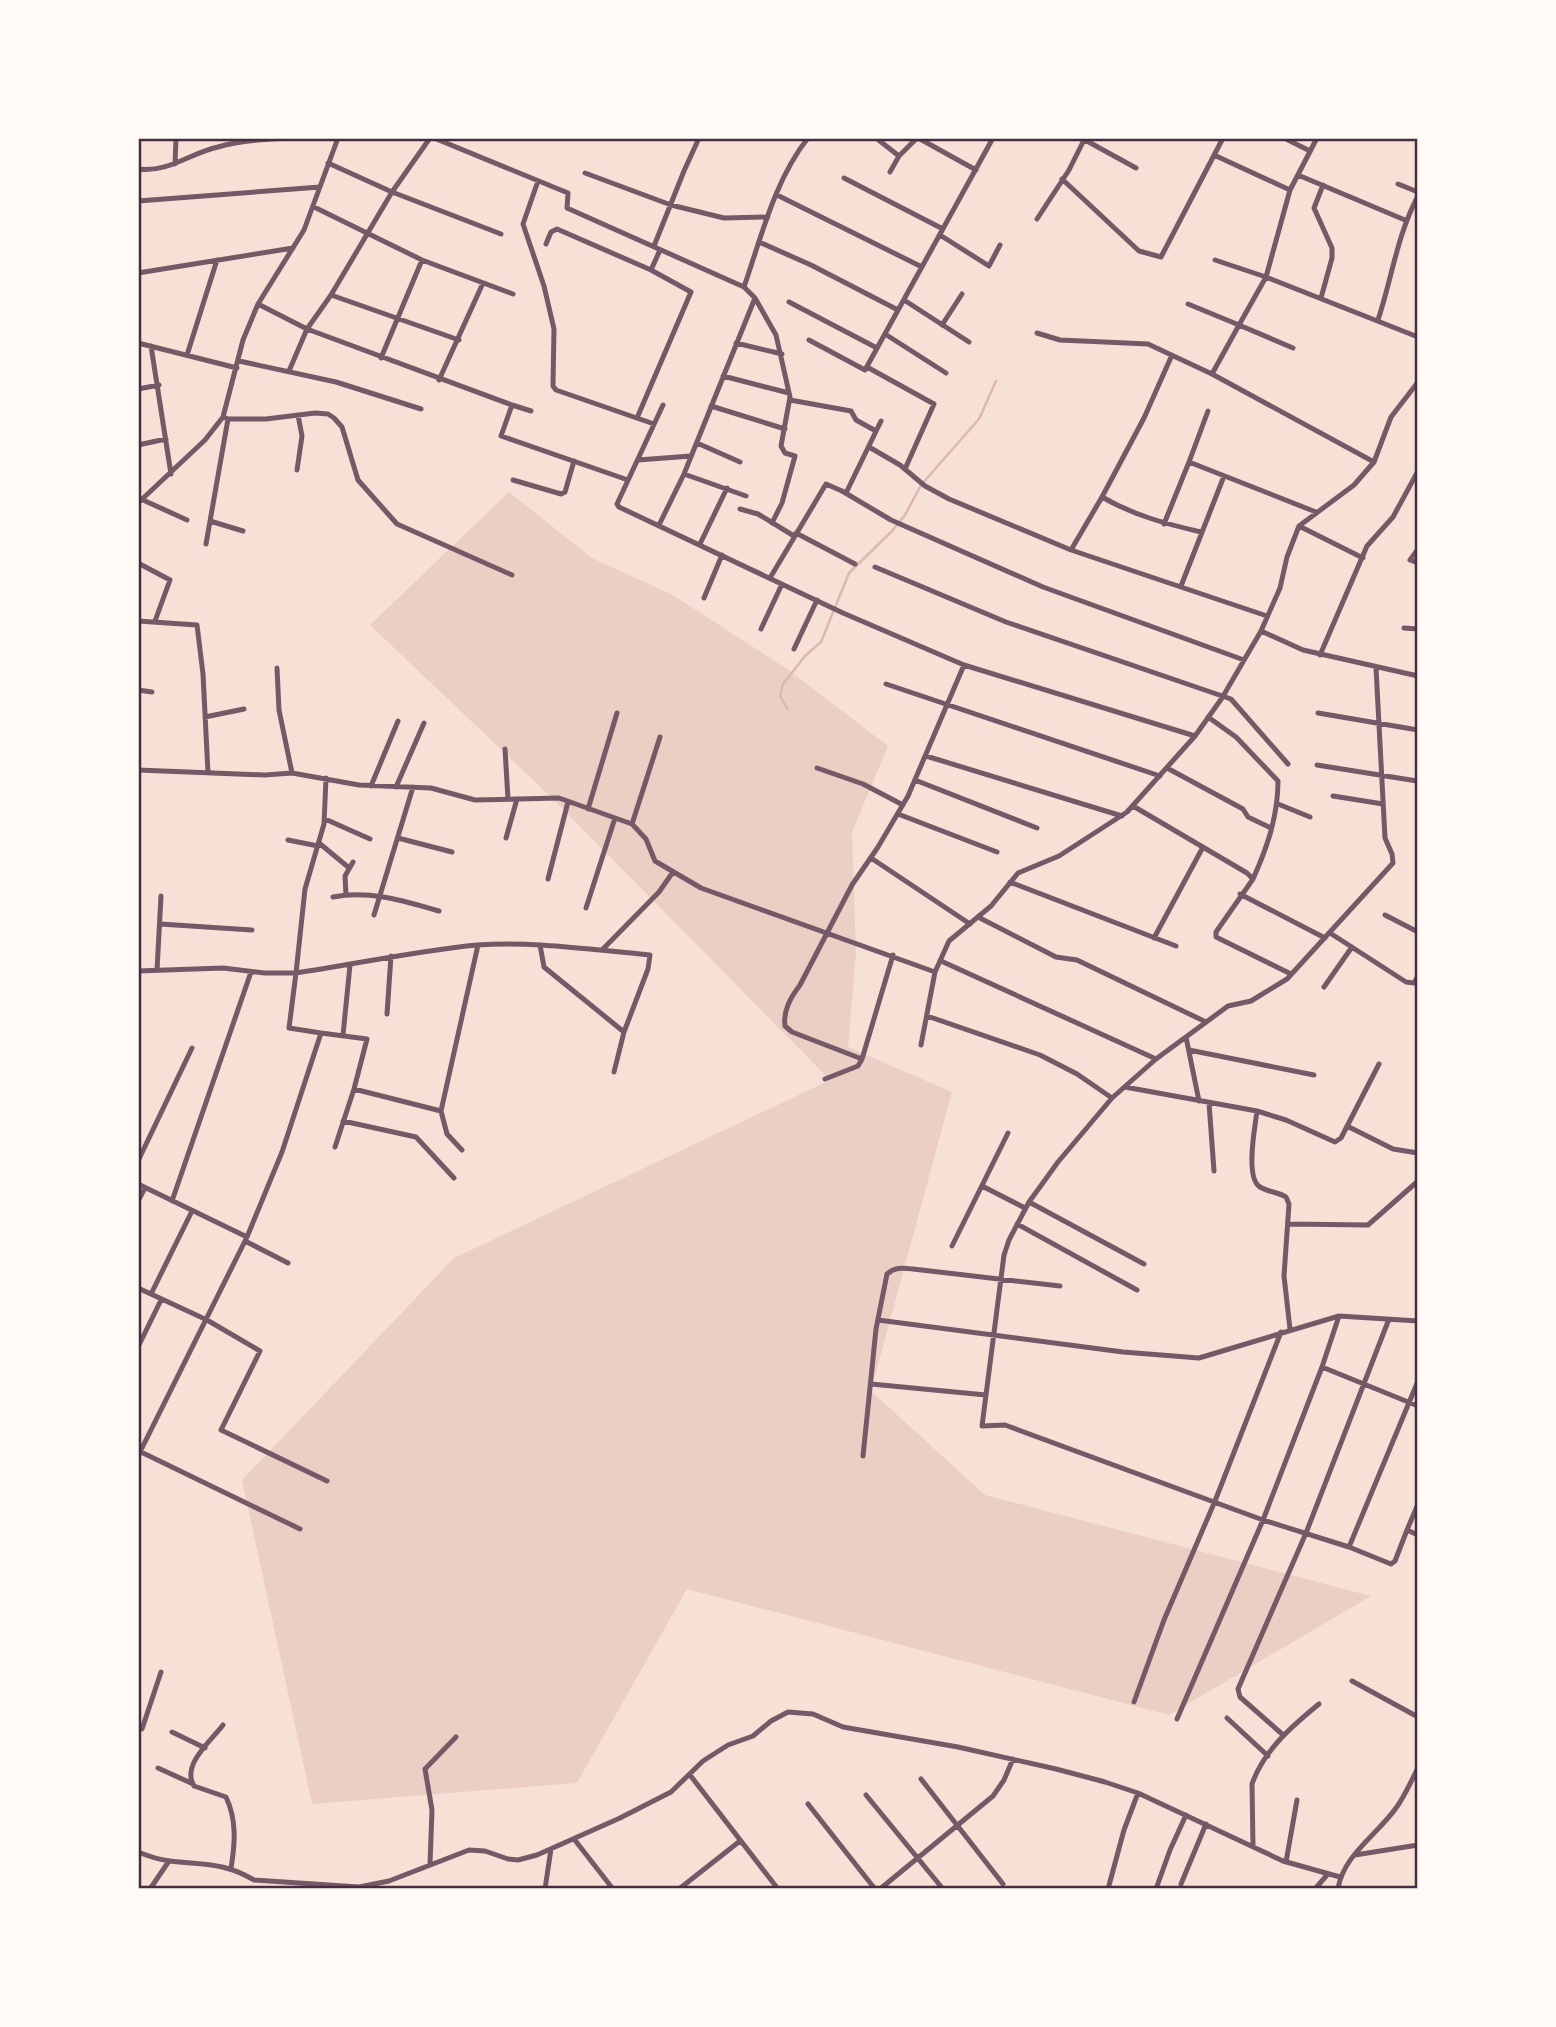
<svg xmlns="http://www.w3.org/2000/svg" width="1556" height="2027" font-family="Inter,sans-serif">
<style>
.green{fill:#ebcfc5}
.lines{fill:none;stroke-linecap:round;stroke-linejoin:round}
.stream{stroke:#dcb8b0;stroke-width:2.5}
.minor{stroke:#755966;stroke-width:5}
.neatline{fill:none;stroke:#4a2c40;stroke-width:2.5}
</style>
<rect width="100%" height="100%" fill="#f7e1d7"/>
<path class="green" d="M509 492 592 558 673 595 787 669 888 746 852 832 856 953 848 1047 952 1092 871 1391 985 1495 1371 1596 1169 1715 687 1589 577 1783 312 1804 242 1480 454 1258 830 1080 552 798 370 625Z"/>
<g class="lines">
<path class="stream" d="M788 710 780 696 783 684 805 656 821 642 849 573 892 531 905 515 921 485 979 419 996 381"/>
<path class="minor" d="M434 138 568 193 567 208 744 287 755 298 684 474 659 525
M876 138 899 156
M1284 138 1310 151
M1085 140 1136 168
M1214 155 1290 190
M328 163 392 192 501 234
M175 164 176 138
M138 169C168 173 190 153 218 147 242 140 270 139 295 138
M890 172 899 156 916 139H920L976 170
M585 173 671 205 724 218 768 217
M1298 175 1405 220
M844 178 943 229
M1062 179 1139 251 1161 257 1223 138
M538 181 523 224 544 286 554 329 553 386 556 390 654 424
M1398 184 1418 192
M777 195 922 267
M138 201 320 187
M314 207 422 260 513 294
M1037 219 1069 170 1085 138
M940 235 989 266 1000 245
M759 242 811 265 898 310
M546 244 551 232 557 229 651 270 691 292 637 418
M654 246 684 171 699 138
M1215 260 1266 277 1418 337
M651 270 660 250
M138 273 293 248
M744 287C761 238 775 179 808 138
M331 295 459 340
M755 298 776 335 790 397 781 446 785 453 795 456 782 503 772 523
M1321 298 1332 258V248L1314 208 1323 185
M904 300 969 342
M789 302 877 348
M258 304 307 329 512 405 501 436 628 480
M1188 304 1239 325 1266 277 1290 190 1317 138
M1378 320C1392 278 1397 235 1418 196
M942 325 962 294
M1037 333 1060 340 1148 344 1212 374 1239 325 1293 348
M885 334 946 373
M809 340 865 370 993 138
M138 343 237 368
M736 343 782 354
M151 346 171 474
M187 355 217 260
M1172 355 1144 418 1102 497C1133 515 1166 524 1201 532
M381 358 422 260
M239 361 336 382 421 409
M867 367 934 404 905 469
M289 371 307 329 331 295 392 192 430 138
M1212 374 1374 462
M723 376 789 393
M439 380 483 283
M138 389 159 385
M790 400 851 411 856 420 876 431
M512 405 531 411
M663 405 617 504 619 507 843 613 964 665 1195 736
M711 406 785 429
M1208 411 1189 462 1316 512
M223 417 228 419H266L315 413 328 414 334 418 342 427 358 480 397 524 512 575
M697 443 740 462
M138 445 166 439
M869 447 900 465 925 486 949 499 1071 550 1102 497
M638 460 691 456
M297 470 302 436 298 415
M684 474 746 496
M513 480 561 494 565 492 574 461
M846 493 881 421
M143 500 187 520
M138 503 205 440 223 417 243 340 258 304 304 230 338 138
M740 509 758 514 794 536
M210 521 243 531
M1164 524 1189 462
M1299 526 1363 558
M796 533 855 564
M206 544 228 419
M700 544 727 488
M1418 549 1410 560 1418 563
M1071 550 1267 616
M138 563 170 580 155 621
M875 567 1006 622 1231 699 1288 764
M770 578 826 484 842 491 891 520 1043 587 1244 660
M1181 586 1224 476
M704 598 722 555
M138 621 197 625 203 674 208 773
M1404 628 1418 629
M761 629 782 584
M1261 631 1303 650 1418 676
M794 649 817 600
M1320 655 1367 546 1393 517 1418 471
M277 668 279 710 292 773
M1376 668 1385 838 1392 854 1393 863 1287 979 1251 1001 1228 1006 1156 1059 1112 1098 1058 1162 1029 1202 1009 1240 1004 1255 982 1426 1005 1425 1263 1520 1349 1547 1391 1564 1395 1561 1407 1530
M886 684 1160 776
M138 690 152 692
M1318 713 1418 730
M205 717 244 709
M1208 717 1236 737 1278 781C1278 816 1267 848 1253 879
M505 749 508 799
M926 756 1122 816
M1317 765 1417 781
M817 768 863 784 903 805
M1167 768 1243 809 1248 817 1271 828
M138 770 265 775 292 773 359 785 431 788 475 800 559 798 632 824 646 839 655 861 701 888 935 972
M326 778 324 824 305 889 296 973C356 964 416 951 477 945 535 941 593 950 650 955L648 969 624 1032 614 1072
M915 780 1037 828
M371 786 398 721
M396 787 424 723
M1333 796 1383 804
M1278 804 1310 817
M1133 806 1247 873 1253 879 1216 932V937L1291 974
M588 809 617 713
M898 814 997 852
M325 819 370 839
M632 824 660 737
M398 838 452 852
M506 838 517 799
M288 840 318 846
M319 843 348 867
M871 858 970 924
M548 879 568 802
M1010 882 1176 946
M1240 894 1325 938
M346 895 345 876 353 862
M333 897C370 890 404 901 439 911
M586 908 615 818
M374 915 413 787
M1385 915 1418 932
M978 917 1056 957 1077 960 1206 1022
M160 924 252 930
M1330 933 1406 982 1414 983 1418 976
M1154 938 1203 847
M540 945 544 967 624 1032
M602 950 659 892 673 872
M941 961 1156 1059
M157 970 161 896
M138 971 223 968 265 973H296L289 1028 321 1033 282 1152 247 1237 138 1184
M1324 987 1352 947
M387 1014 391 956
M927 1016 1040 1055 1077 1074 1112 1098
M321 1033 367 1039 354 1089 335 1147
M343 1035 350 965
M1186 1037 1199 1101
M921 1045 935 972 949 941 991 906 1018 873 1059 856 1127 812 1195 736 1222 698 1261 631 1280 588 1287 557 1299 526 1354 485 1374 462 1391 417 1418 382
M1189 1050 1314 1075
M862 1059 792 1032 785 1026C783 1010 791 997 800 985L852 885 878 847 908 796 964 665
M825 1079 858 1066 862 1059 893 955
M1125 1087 1257 1111 1286 1120 1335 1142 1341 1138 1379 1064
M354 1089 441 1111
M1209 1103 1214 1171
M1257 1111C1255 1127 1245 1178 1260 1187 1268 1192 1278 1192 1286 1197L1289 1204 1284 1276 1290 1329
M343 1121 416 1137 454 1178
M1347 1126 1393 1149 1418 1153
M462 1150 447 1134 441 1111 478 945
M138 1161 192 1048
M982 1186 1025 1208
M138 1201 145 1188
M172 1201 251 972
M1029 1202 1144 1264
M1017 1224 1137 1290
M1288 1224 1368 1225 1418 1181
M245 1241 288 1263
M952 1246 1008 1133
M138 1288 207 1320 260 1351 221 1430 327 1481
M151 1294 192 1211
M878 1320 1123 1352 1199 1358 1339 1316 1418 1321
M138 1347 161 1300
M1322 1367 1339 1316
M871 1384 986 1395
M141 1452 300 1529
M138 1456 247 1237
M863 1456 876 1329 887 1274C895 1267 902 1268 913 1269L1060 1286
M1418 1504 1407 1530 1418 1535
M1349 1547 1418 1381
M1352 1681 1418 1717
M1134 1702 1164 1620 1215 1501 1281 1332
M1227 1718 1268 1756
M1177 1719 1263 1520 1322 1367 1418 1406
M223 1725C211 1741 181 1765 194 1786L226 1797C237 1820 235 1844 231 1868
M138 1729H142L161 1672
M172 1732 205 1748
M1282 1734 1240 1697 1238 1689 1306 1533 1389 1319
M158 1768 191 1783
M690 1775 778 1889
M921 1779 1003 1884
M866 1795 943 1889
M808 1804 875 1889
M574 1839 613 1889
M1253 1846 1252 1784C1264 1750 1292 1726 1319 1704
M138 1852C148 1856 160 1860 170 1861 203 1865 224 1862 254 1880L359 1887 389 1881 469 1850 485 1851 508 1859 518 1860 537 1855 620 1818 671 1792 703 1761 728 1745 753 1736 771 1721 788 1712 813 1714 843 1727 958 1747 1056 1769 1105 1782 1138 1793 1283 1861 1340 1877
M1355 1855 1418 1845
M1286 1862 1297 1800
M430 1864 432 1810 425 1769 456 1737
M1181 1884 1206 1824
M150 1889 169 1861
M545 1889 551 1849
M679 1889 740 1841
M880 1889 993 1796 1004 1780 1013 1759
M1108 1889 1124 1830 1138 1793
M1156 1889 1170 1850 1186 1815
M1315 1889 1327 1875
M1338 1889C1343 1855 1378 1834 1396 1808 1405 1796 1411 1781 1418 1768"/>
</g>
<rect width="1556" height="2027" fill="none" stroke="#fffaf5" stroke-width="280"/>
<rect x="140" y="140" width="1276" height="1747" class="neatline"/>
</svg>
